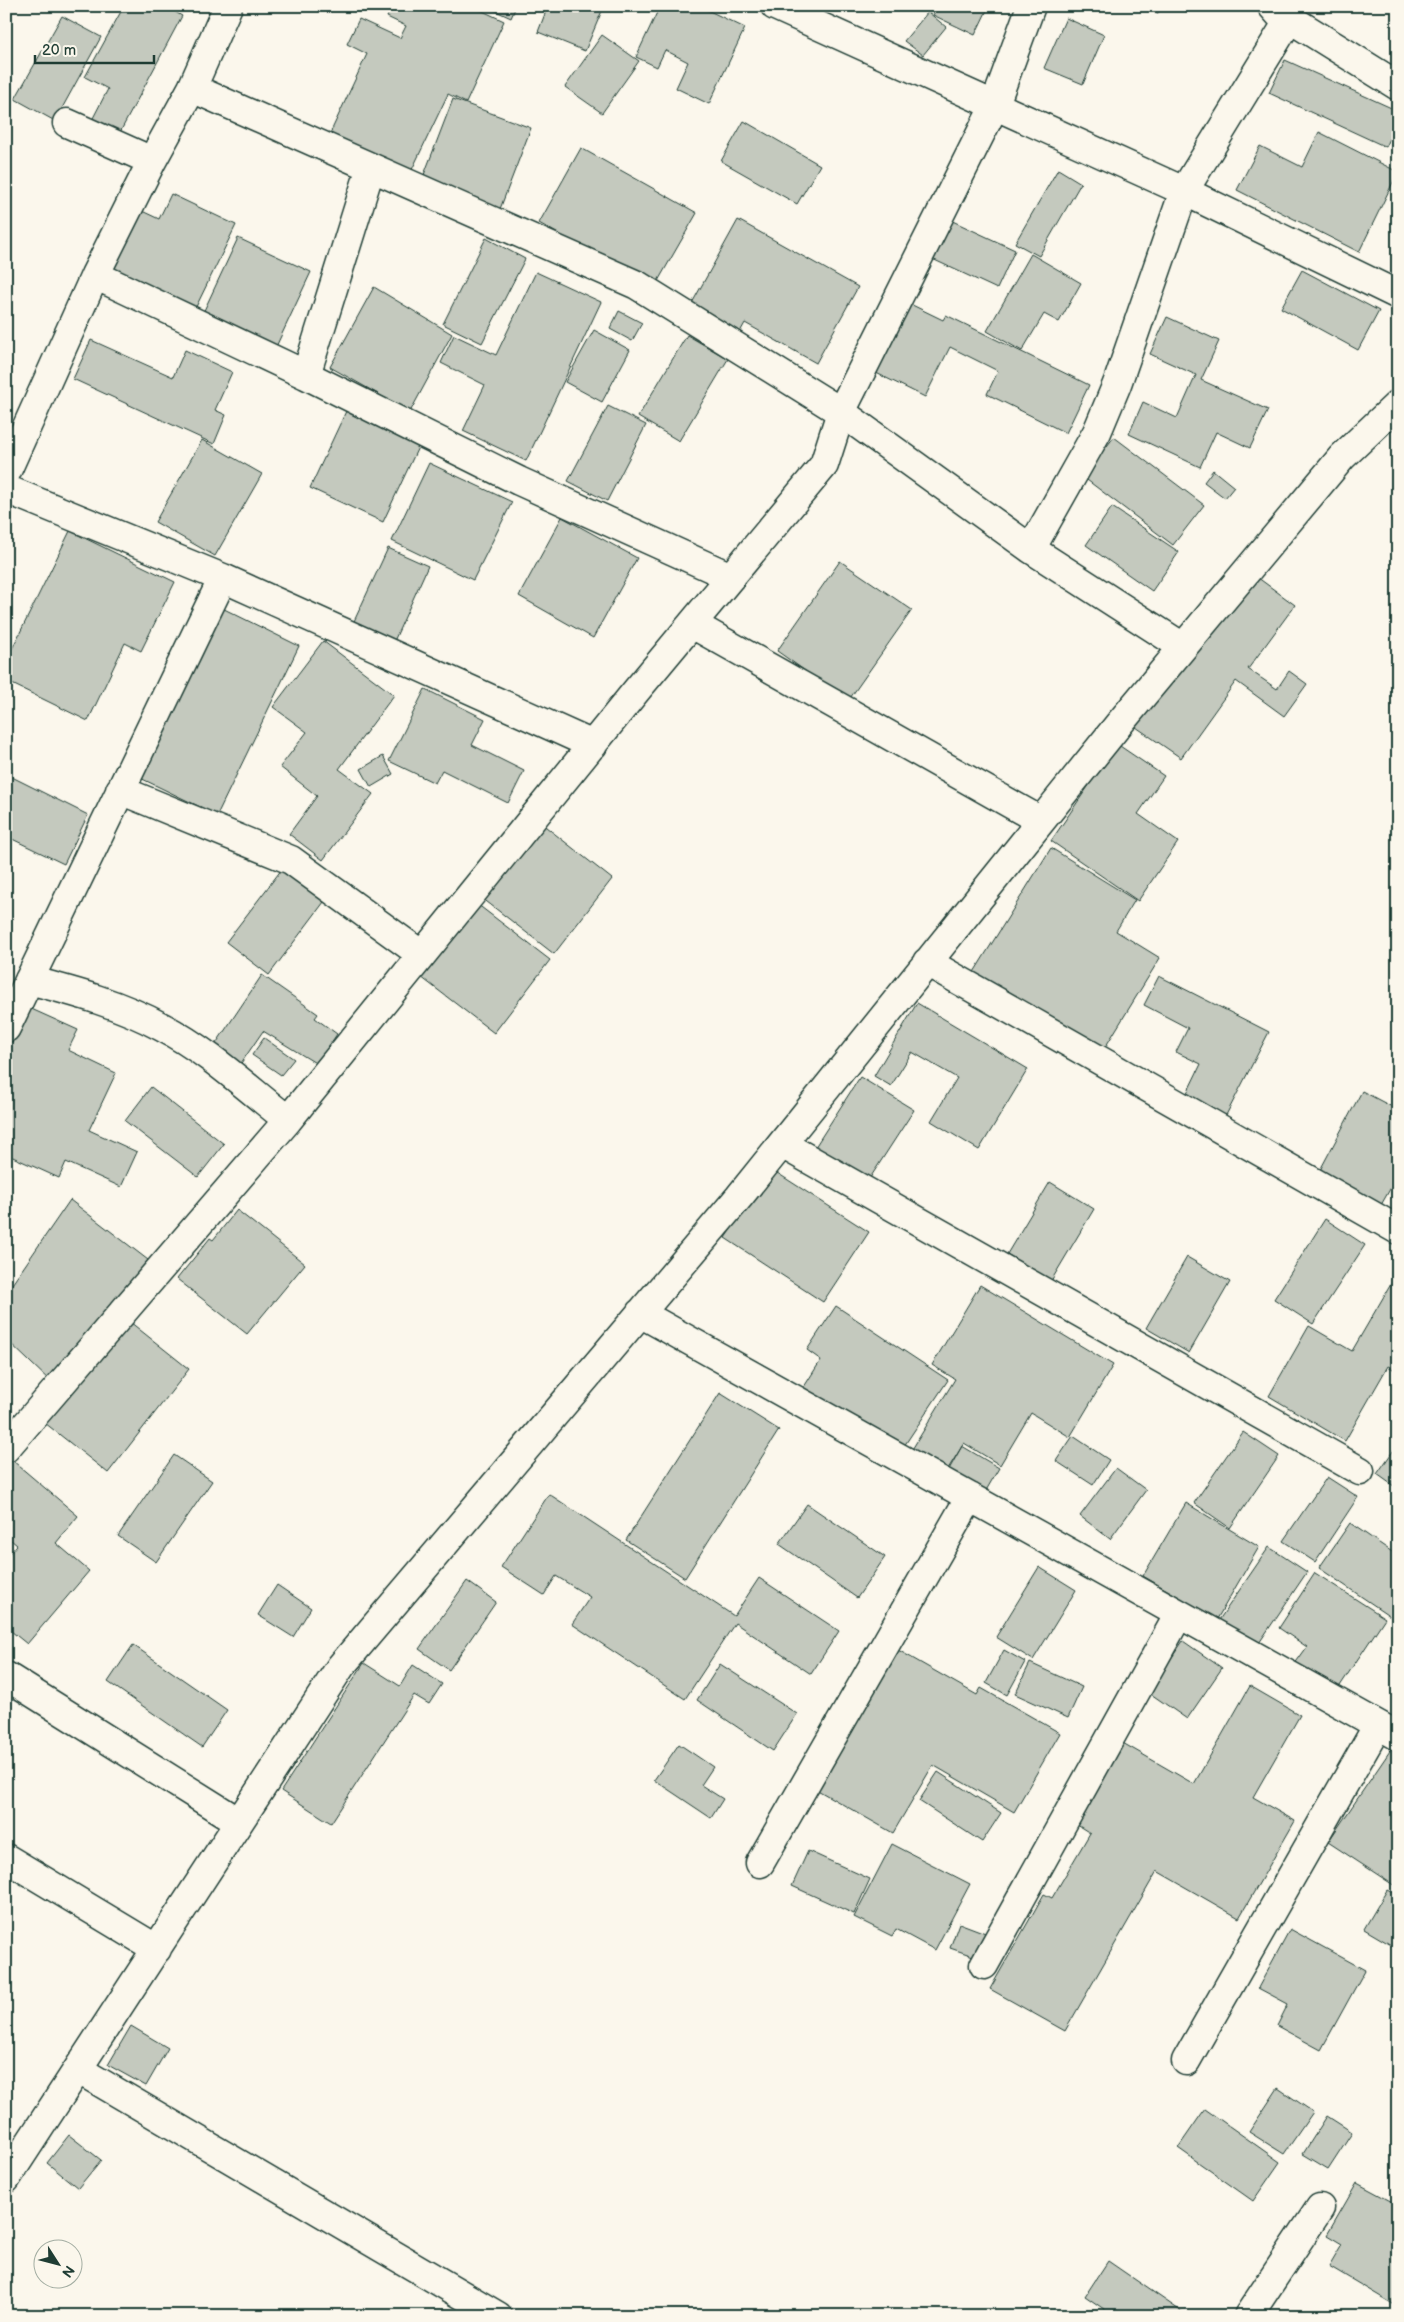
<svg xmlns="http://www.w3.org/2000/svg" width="1404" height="2322" font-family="'Balsamiq Sans',sans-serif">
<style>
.building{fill:#c4c9be;stroke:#1f3d34}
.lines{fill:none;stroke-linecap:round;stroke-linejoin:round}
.minor-casing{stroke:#1f3d34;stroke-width:31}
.minor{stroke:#fbf7ec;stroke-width:28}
</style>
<rect width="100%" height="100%" fill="#fbf7ec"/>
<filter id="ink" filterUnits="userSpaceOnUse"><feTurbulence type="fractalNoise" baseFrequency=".02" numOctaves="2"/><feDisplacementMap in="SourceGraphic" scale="10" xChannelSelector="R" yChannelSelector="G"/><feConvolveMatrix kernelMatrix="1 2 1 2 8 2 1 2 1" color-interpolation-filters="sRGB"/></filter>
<g filter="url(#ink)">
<path class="building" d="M124 6H165L182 16 118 136 91 122 108 89 85 77Z
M392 6H472L504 21 466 103 448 94 408 178 327 140 367 54 347 44 359 19 400 38 406 26 387 17Z
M485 6H516L511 18Z
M548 6H604L585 51 538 32Z
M660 6H699L745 28 709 104 676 88 688 62 665 50 657 67 636 57Z
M916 6H932L929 12Z
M938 6H989L975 35 933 15Z
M1142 6H1161L1158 13Z
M928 12 946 27 923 55 904 41Z
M62 16 101 37 55 121 15 99Z
M1066 18 1104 35 1083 84 1044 68Z
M602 35 639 61 602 113 565 87Z
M1285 60 1398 111V122L1386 147 1269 93Z
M453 99 531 128 500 209 422 180Z
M744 121 820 165 797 204 721 161Z
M1319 132 1398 172 1359 252 1237 190 1260 146 1302 167Z
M581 148 697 213 654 288 539 223Z
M1058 169 1081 183 1039 256 1015 243Z
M171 194 236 225 193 313 111 274 142 211 159 219Z
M946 218 1015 250 997 289 928 257Z
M738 220 858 287 816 363 745 323 740 332 691 305Z
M238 238 311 272 274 351 201 317Z
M486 238 525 259 482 343 443 324Z
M1031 254 1081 283 1059 322 1044 314 1022 351 987 331Z
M1302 270 1379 311 1358 350 1281 308Z
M536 272 601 302 526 461 463 431 485 385 441 363 454 335 496 355Z
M374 287 452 334 410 412 330 367Z
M904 301 943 320 946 315 1089 385 1066 433 987 394 998 371 950 347 925 397 870 370Z
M619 311 642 323 632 341 610 329Z
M1167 317 1219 341 1201 380 1268 410 1250 448 1216 432 1200 467 1129 434 1143 402 1177 418 1196 375 1150 354Z
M594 330 630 350 602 402 565 382Z
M687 335 728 359 679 441 638 417Z
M91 340 173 377 185 350 232 372 215 410 226 415 214 444 73 379Z
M608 406 646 425 607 501 568 481Z
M347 409 420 443 383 522 310 488Z
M1114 437 1204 505 1173 545 1083 477Z
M202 440 262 474 215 556 155 522Z
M429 463 512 502 473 580 392 541Z
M1213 470 1234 487 1225 498 1204 482Z
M1112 507 1179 552 1152 591 1086 545Z
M562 517 637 558 593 638 519 596Z
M70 531 175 582 141 651 125 643 88 721 6 681V661Z
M388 548 428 566 390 650 349 632Z
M840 561 912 610 848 701 777 651Z
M1250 572 1295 605 1248 669 1277 689 1289 671 1307 684 1284 716 1236 681 1181 758 1133 725Z
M214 604 299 646 217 815 132 774Z
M323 641 394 695 339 769 373 794 323 860 289 834 317 796 280 767 307 732 273 707Z
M425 689 485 719 472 745 524 771 508 803 442 770 435 783 389 761Z
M1117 744 1164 776 1138 814 1178 842 1138 901 1051 841Z
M383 756 393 774 371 787 361 769Z
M6 774 88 815 64 864 6 836Z
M541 823 612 879 554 954 482 898Z
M1051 848 1135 900 1116 931 1160 958 1101 1054 971 977Z
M282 869 324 902 269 975 226 942Z
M477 904 550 960 494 1033 421 977Z
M262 975 318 1014 315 1018 337 1034 317 1064 263 1031 235 1072 209 1054Z
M1159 976 1269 1032 1224 1119 1184 1099 1201 1064 1176 1052 1188 1028 1144 1005Z
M917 1003 1028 1069 979 1150 931 1121 957 1078 912 1052 891 1086 874 1076Z
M27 1007 78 1030 68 1050 116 1073 89 1130 137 1152 121 1187 66 1162 59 1178 6 1154V1052Z
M264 1038 294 1059 281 1075 252 1055Z
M860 1077 914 1110 868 1181 815 1147Z
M151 1087 224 1144 198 1177 125 1121Z
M1362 1091 1398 1110V1175L1381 1205 1319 1172Z
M771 1169 869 1232 823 1302 725 1238Z
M1050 1182 1094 1209 1051 1281 1007 1254Z
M70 1200 148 1260 53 1384 6 1339V1293Z
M237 1210 305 1264 247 1334 177 1279 210 1238 213 1240Z
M1325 1219 1365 1245 1313 1324 1274 1299Z
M1187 1257 1230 1282 1189 1353 1146 1328Z
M1398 1272V1372L1388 1366 1345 1441 1269 1396 1309 1326 1352 1351Z
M980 1285 1113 1365 1070 1437 1031 1413 1000 1465 964 1443 943 1477 908 1456 955 1379 932 1365Z
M836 1306 948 1380 900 1452 802 1390 821 1360 807 1350Z
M125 1318 189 1369 108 1473 45 1423Z
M720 1393 779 1430 685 1578 626 1540Z
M1243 1432 1279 1456 1230 1528 1194 1503Z
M1073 1436 1109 1460 1093 1485 1056 1461Z
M1398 1444V1489L1377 1474Z
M962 1446 999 1468 984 1494 947 1473Z
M6 1455 78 1516 56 1543 89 1571 27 1644 6 1627V1608L8 1605 6 1604V1557L17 1545 6 1536Z
M174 1455 212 1481 156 1562 118 1536Z
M1116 1468 1146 1490 1110 1539 1080 1516Z
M1327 1477 1358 1497 1315 1562 1283 1541Z
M549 1494 734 1616 759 1578 839 1631 811 1674 735 1623 685 1699 572 1624 590 1597 556 1576 544 1595 501 1567Z
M1186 1503 1259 1547 1217 1619 1143 1576Z
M807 1504 885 1557 857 1598 779 1544Z
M1350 1523 1398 1556V1610L1393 1618 1319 1568Z
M1269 1547 1307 1572 1255 1649 1217 1623Z
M1039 1567 1076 1590 1033 1660 996 1637Z
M1315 1573 1385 1618 1336 1692 1294 1665 1307 1647 1279 1628Z
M467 1581 496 1602 449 1670 419 1649Z
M277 1585 311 1608 293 1637 258 1615Z
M1183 1641 1222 1668 1187 1719 1148 1692Z
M133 1645 227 1710 202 1747 108 1682Z
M898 1650 977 1695 981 1688 1060 1733 1014 1812 933 1765 893 1833 814 1788Z
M1004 1650 1025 1662 1007 1695 986 1683Z
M364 1663 400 1686 413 1665 442 1684 429 1704 414 1695 331 1823 281 1791Z
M1030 1663 1082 1687 1068 1718 1015 1694Z
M720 1664 797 1714 773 1751 697 1700Z
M1250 1686 1300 1715 1253 1797 1295 1821 1239 1918 1157 1871 1065 2031 990 1989 1044 1894 1052 1898 1090 1833 1074 1823 1121 1742 1194 1784Z
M679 1744 713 1767 701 1785 723 1799 711 1818 654 1780Z
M1394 1745 1398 1747V1888L1328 1842Z
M938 1772 1001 1813 982 1842 919 1801Z
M892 1844 970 1884 935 1950 896 1929 892 1936 854 1917Z
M808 1851 870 1879 854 1914 792 1886Z
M1387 1890 1398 1896V1949L1364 1929Z
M959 1923 988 1934 979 1958 950 1948Z
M1290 1929 1365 1970 1321 2050 1277 2026 1288 2004 1258 1988Z
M131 2026 168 2048 146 2086 108 2065Z
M1278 2088 1313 2112 1284 2154 1249 2132Z
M1205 2109 1280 2162 1253 2201 1178 2148Z
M1327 2116 1352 2132 1328 2169 1303 2154Z
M69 2135 101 2160 78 2188 47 2163Z
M1357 2183 1398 2205V2307L1329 2266 1342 2244 1327 2235Z
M1108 2261 1188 2316H1114L1085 2296Z"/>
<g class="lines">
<g class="minor-casing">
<path id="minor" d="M775 6 1184 191 1398 295
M1272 6 1287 23H1297L1398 86
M192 88 637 285 841 412 1031 549 1183 647
M67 123 152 161
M371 167 306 375 519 481 731 577
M95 275 306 375
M6 473 95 275 152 161 192 88 228 6
M6 489 223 578 593 745
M1031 549 1097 432 1117 384 1184 191 1287 23
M692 624 1041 821
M120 790 291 860 422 955
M927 962 1398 1230
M29 980C75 992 120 1004 162 1027 208 1051 247 1088 288 1120
M6 1028 223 578
M782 1144 1360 1471
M640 1313 1398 1736
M6 1448 288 1120 636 691 824 465 841 412 994 107 1031 6
M6 1676 239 1822
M6 1858 157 1949
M760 1863 970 1497
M984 1965 1179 1614
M1186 2061 1378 1725
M79 2070 498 2316
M6 2179 341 1666 739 1197 1119 724 1342 457 1398 404
M1248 2316 1320 2208"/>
</g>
<use href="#minor" class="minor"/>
</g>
</g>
<rect width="1404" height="2322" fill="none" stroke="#fbf7ec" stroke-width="25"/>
<rect x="12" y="12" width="1379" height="2297" fill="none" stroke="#1f3d34" stroke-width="2" filter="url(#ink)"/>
<g transform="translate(58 2264) rotate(126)"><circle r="24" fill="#fbf7ec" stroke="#a3ada2"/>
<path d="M0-4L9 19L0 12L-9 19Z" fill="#1f3d34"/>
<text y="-8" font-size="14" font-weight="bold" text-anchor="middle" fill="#1f3d34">N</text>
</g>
<path d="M35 55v8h119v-8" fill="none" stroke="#1f3d34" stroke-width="2.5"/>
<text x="42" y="55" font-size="15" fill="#1f3d34" stroke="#fbf7ec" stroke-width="4" paint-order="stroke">20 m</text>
</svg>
